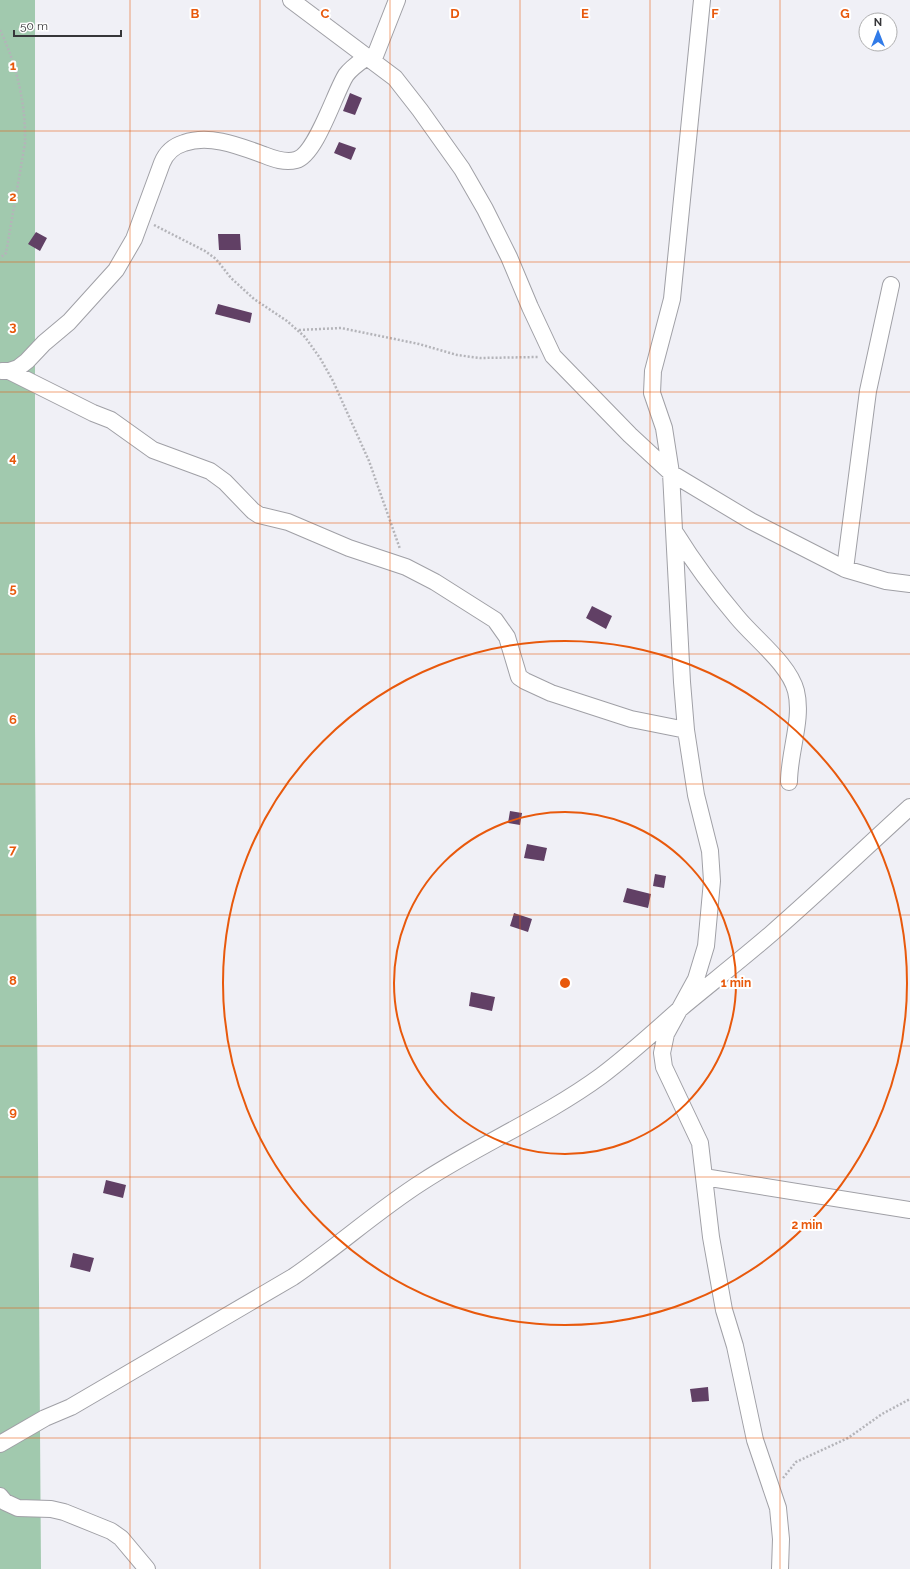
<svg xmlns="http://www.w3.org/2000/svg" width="910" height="1569" font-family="Raleway,sans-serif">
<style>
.green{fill:#a1c9ae}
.building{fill:#614065}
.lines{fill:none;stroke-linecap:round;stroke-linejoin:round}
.minor-casing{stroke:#a0a0a6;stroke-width:18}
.path{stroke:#b4b4b9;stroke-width:2.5;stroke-dasharray:2 2;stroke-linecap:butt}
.minor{stroke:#fff;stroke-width:16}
.grid{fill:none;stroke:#e8590c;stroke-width:1;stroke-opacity:0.55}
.ring{fill:none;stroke:#e8590c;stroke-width:2}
.grid-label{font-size:13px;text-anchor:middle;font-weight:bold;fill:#e8590c;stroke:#fff;stroke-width:4;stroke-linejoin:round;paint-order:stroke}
.centre{fill:#e8590c;stroke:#fff;stroke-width:2}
.ring-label{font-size:12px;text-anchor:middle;font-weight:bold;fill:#e8590c;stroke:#fff;stroke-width:4;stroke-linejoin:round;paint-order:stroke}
</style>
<rect width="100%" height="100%" fill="#f0f0f6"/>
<path class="green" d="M0 0H35V727L41 1569H0Z"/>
<path class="building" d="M350 93 362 98 355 115 343 111Z
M339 142 356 148 351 160 334 153Z
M36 232 47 238 40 251 28 244Z
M218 234H240L241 250H219Z
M218 304 252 313 250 323 215 314Z
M592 606 612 616 606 629 586 618Z
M510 811 522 813 520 825 508 823Z
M527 844 547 848 544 861 524 858Z
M655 874 666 876 664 888 653 886Z
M627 888 651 894 648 908 623 902Z
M514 913 532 919 528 932 510 926Z
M471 992 495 997 492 1011 469 1006Z
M106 1180 126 1185 123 1198 103 1193Z
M73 1253 94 1258 90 1272 70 1267Z
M708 1387 709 1401 692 1402 690 1389Z"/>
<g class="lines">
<g class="minor-casing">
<path id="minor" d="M291 0 395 78 420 110 462 169 485 209 509 257 530 307 553 356 630 435 671 473 751 521 845 569 886 581 910 584
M702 0 672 299 653 371 652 393 664 428 671 473 682 682 686 730 696 795 710 851 712 881 706 946 696 979 666 1034 662 1053 664 1067 700 1143 711 1237 724 1310 735 1346 755 1440 778 1508 781 1539 780 1569
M373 61 397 0
M2 371H9L18 368 27 361 44 343 69 322 116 270 134 239 162 163C166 153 174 146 184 143 210 134 239 146 264 155 274 159 285 163 296 160 316 155 335 92 346 75 352 67 360 62 367 57
M9 371 93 413 111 420 153 450 210 471 225 482 253 511 259 515 288 522 349 548 406 567 435 582 495 620 507 637 519 677 525 681 551 693 631 719 686 730
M676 534C694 563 715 591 737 617 755 639 789 664 796 691 803 719 789 752 789 782
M845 569 868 391 891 285
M704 1177 910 1210
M0 1444 45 1418 71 1407 293 1277C337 1247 378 1210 422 1182 480 1144 545 1117 601 1076 629 1055 655 1031 681 1008 711 983 742 959 772 933 819 892 864 849 910 807
M0 1496 5 1502 18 1508 51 1509 64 1512 111 1531 121 1538 147 1569"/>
</g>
<path class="path" d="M0 30C17 65 26 105 25 143L6 253 0 258
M154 225 205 251 216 259 231 278 254 299 287 321 305 337 320 358 333 381 369 461 400 549
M299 330 341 328 419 344 457 355 480 358 538 357
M783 1478 796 1462 848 1438 882 1414 910 1399"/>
<use href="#minor" class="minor"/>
</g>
<path class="grid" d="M130 0V1569M260 0V1569M390 0V1569M520 0V1569M650 0V1569M780 0V1569M0 131H910M0 262H910M0 392H910M0 523H910M0 654H910M0 784H910M0 915H910M0 1046H910M0 1177H910M0 1308H910M0 1438H910"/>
<g class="ring">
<circle cx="565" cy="983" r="171"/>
<circle cx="565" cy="983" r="342"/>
</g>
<g class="grid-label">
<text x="195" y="18">B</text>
<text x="325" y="18">C</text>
<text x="455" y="18">D</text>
<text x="585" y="18">E</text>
<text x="715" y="18">F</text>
<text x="845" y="18">G</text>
<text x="13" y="70">1</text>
<text x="13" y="201">2</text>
<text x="13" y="331">3</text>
<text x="13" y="462">4</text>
<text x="13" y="593">5</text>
<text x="13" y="724">6</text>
<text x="13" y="854">7</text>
<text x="13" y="985">8</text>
<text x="13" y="1116">9</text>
</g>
<circle cx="565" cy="983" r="6" class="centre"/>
<g class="ring-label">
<text x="736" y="987">1 min</text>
<text x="807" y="1229">2 min</text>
</g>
<g transform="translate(878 32)"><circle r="19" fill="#ffffff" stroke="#afafb0"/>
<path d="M0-3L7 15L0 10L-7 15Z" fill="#317be8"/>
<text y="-6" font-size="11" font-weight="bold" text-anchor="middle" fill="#363639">N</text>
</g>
<path d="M14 30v6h107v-6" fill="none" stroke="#363639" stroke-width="2"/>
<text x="20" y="30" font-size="12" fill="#363639" stroke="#ffffff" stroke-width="3" paint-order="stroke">50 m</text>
</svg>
